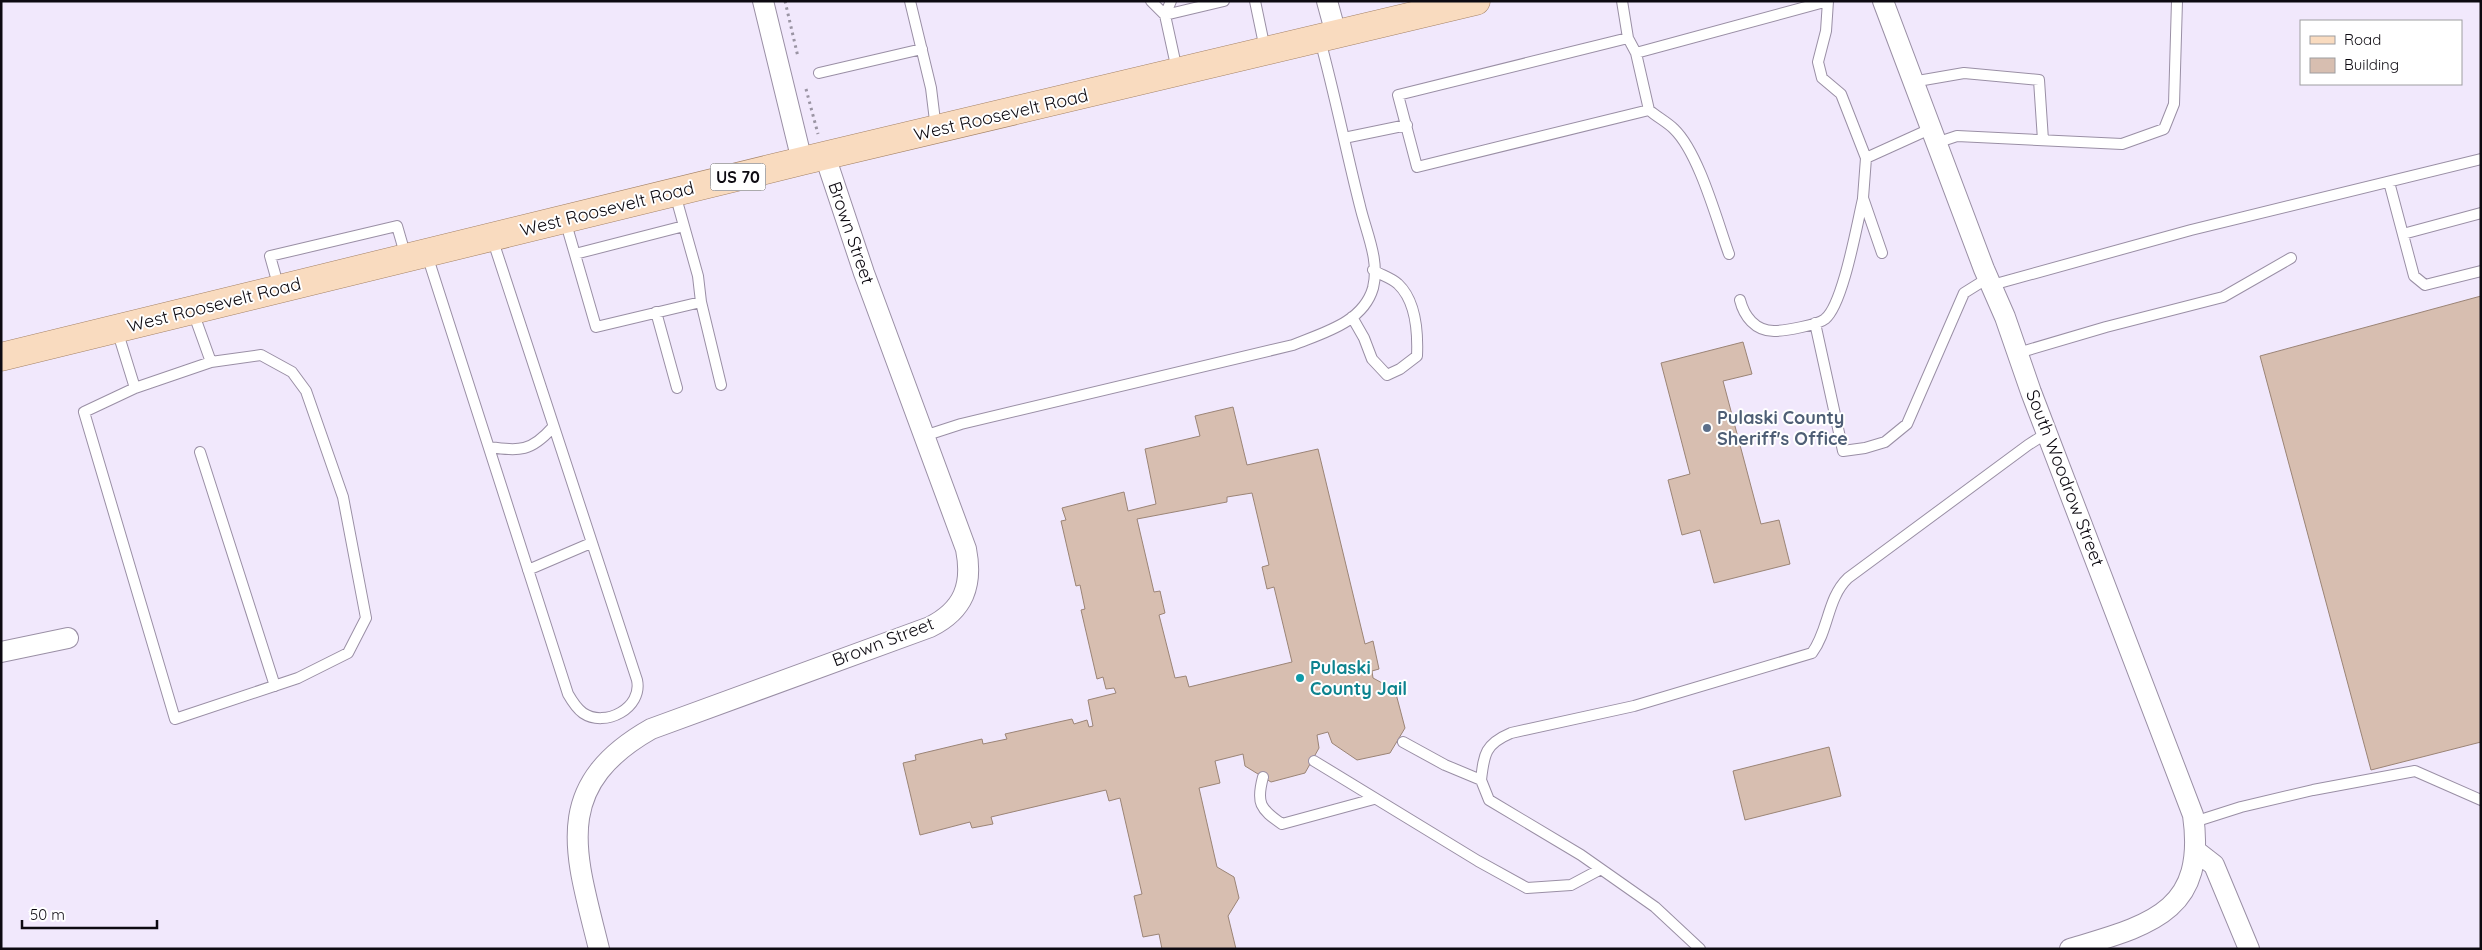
<svg xmlns="http://www.w3.org/2000/svg" width="2482" height="950" font-family="Quicksand,sans-serif">
<style>
.building{fill:#d7beb0;stroke:#9b8476;fill-rule:evenodd}
.lines{fill:none;stroke-linecap:round;stroke-linejoin:round}
.lane-casing{stroke:#9a8fa5;stroke-width:12}
.street-casing{stroke:#9a8fa5;stroke-width:22}
.primary-casing{stroke:#a48266;stroke-width:29}
.path{stroke:#9a94a3;stroke-width:3;stroke-dasharray:2.5 4;stroke-linecap:butt}
.lane{stroke:#fff;stroke-width:10}
.street{stroke:#fff;stroke-width:20}
.primary{stroke:#f9dbbf;stroke-width:28}
.service-dot{fill:#5c6f8a;stroke:#fff;stroke-width:2}
.culture-dot{fill:#0f9aa8;stroke:#fff;stroke-width:2}
.labels{text-anchor:middle;stroke-width:4;stroke-linejoin:round;paint-order:stroke}
.shield{fill:#fff;stroke:#565458;stroke-width:1}
.shield-label{font-size:16px;font-weight:bold;fill:#0d0a11}
.street-label{font-size:18px;fill:#0d0a11;stroke:#fff}
.service-label{font-size:18px;font-weight:bold;fill:#4e5e75;stroke:#fff;text-anchor:start}
.culture-label{font-size:18px;font-weight:bold;fill:#0d838f;stroke:#fff;text-anchor:start}
</style>
<rect width="100%" height="100%" fill="#f1e8fc"/>
<path class="building" d="M2481 296V742L2371 770 2260 356Z
M1743 342 1752 374 1723 381 1761 524 1779 520 1790 564 1714 583 1700 530 1682 535 1668 480 1690 474 1661 363Z
M1233 407 1247 465 1318 449 1365 644 1373 641 1379 669 1372 671 1373 678 1395 690 1405 728 1390 753 1357 760 1332 743 1328 732 1317 735 1319 748 1305 773 1271 782 1245 766 1243 754 1215 761 1220 783 1199 788 1217 867 1234 877 1239 898 1228 916 1236 949H1162L1159 934 1143 937 1134 896 1142 894 1120 798 1109 801 1106 790 991 817 993 824 972 828 970 822 920 835 903 763 916 760 915 755 982 739 983 744 1007 739 1005 734 1072 719 1074 724 1087 720 1089 727 1093 726 1088 700 1116 693 1114 688 1106 689 1103 677 1097 679 1081 610 1085 609 1080 585 1076 586 1061 521 1066 520 1062 508 1124 492 1128 511 1156 504 1145 449 1200 436 1195 416ZM1252 493 1269 565 1262 567 1267 589 1274 587 1292 662 1189 687 1186 676 1175 678 1159 615 1165 613 1160 591 1154 592 1137 519 1227 502V497Z
M1829 747 1841 796 1745 820 1733 771Z"/>
<g class="lines">
<g class="lane-casing">
<path id="lane" d="M910 1 931 88 936 129
M1151 1 1165 15 1224 1
M1171 1 1165 15 1177 70
M1255 1 1265 49
M1622 1 1628 38
M1828 1 1826 31 1818 62 1822 78 1841 94 1866 158 1863 198 1882 253
M1628 38 1636 53 1649 110 1417 167 1398 95Z
M1636 53 1828 1
M819 73 922 49
M1912 82 1964 73 2039 80 2043 140
M1649 110C1657 117 1667 122 1674 129 1699 153 1717 221 1729 254
M1344 138 1407 125
M1936 143 1957 136 2122 144 2164 129 2174 104 2177 1
M1866 158 1930 129
M2389 182 2414 276 2425 285 2481 271
M675 194 698 276 701 302
M565 220 596 327 701 302 721 385
M2403 234 2481 213
M575 254 684 226
M427 255 568 694C572 701 576 708 583 713 605 728 643 708 637 680L492 238
M1992 285 2191 230 2481 159
M279 288 270 256 397 226 406 257
M1740 300C1744 316 1755 331 1774 331 1784 331 1818 325 1825 319 1843 305 1857 224 1863 199
M656 312 677 388
M1352 317 1364 338 1372 359 1387 375 1400 369 1417 356C1418 333 1416 301 1398 284 1392 278 1381 275 1373 270
M1815 323 1843 451 1865 448 1885 442 1907 424 1964 293 1988 278
M117 330 135 388 84 412 175 719 298 678 348 653 366 618 343 497 306 391 292 372 261 355 211 362 193 312
M2018 353 2106 327 2223 297 2291 258
M135 388 211 362
M924 436 961 424 1293 345C1322 333 1363 323 1373 288 1380 260 1366 232 1360 206 1346 151 1335 95 1320 40
M489 447C520 451 531 452 553 427
M200 452 275 686
M528 570 591 543
M1403 742 1445 765 1481 780C1484 754 1485 744 1511 733L1634 706 1812 653C1829 630 1827 598 1848 578L2028 445 2047 433
M1314 761 1478 861 1527 888 1571 885 1601 869
M1263 777C1256 803 1260 809 1282 824L1374 799
M1481 780 1489 800 1581 855 1655 907 1700 949
M2194 822 2241 807 2313 790 2415 771 2481 800"/>
</g>
<g class="street-casing">
<path id="street" d="M763 1 802 161
M1327 1 1336 34
M1883 1 1984 269 2005 317 2031 392 2193 815C2207 913 2149 925 2070 949
M1 652 68 638
M2196 851 2214 865 2249 949
M599 949C576 855 549 787 651 729L930 627C964 610 973 585 966 549L864 273 825 156"/>
</g>
<g class="primary-casing">
<path id="primary" d="M1 357 802 161 1476 1"/>
</g>
<path class="path" d="M785 1 798 57
M806 89 818 134"/>
<use href="#lane" class="lane"/>
<use href="#street" class="street"/>
<use href="#primary" class="primary"/>
</g>
<circle class="service-dot" cx="1707" cy="428" r="5"/>
<circle class="culture-dot" cx="1300" cy="678" r="5"/>
<g class="labels">
<rect class="shield" x="710.5" y="163.5" width="55" height="27" rx="4"/>
<g class="shield-label">
<text x="738" y="183">US 70</text>
</g>
<g class="street-label">
<text transform="translate(1001 115) rotate(-13)" y="6">West Roosevelt Road</text>
<text transform="translate(607 209) rotate(-14)" y="6">West Roosevelt Road</text>
<text transform="translate(851 233) rotate(71)" y="6">Brown Street</text>
<text transform="translate(214 305) rotate(-14)" y="6">West Roosevelt Road</text>
<text transform="translate(2065 478) rotate(69)" y="6">South Woodrow Street</text>
<text transform="translate(883 642) rotate(-21)" y="6">Brown Street</text>
</g>
<g class="service-label">
<text x="1717" y="424">Pulaski County<tspan x="1717" dy="21">Sheriff's Office</tspan></text>
</g>
<g class="culture-label">
<text x="1310" y="674">Pulaski<tspan x="1310" dy="21">County Jail</tspan></text>
</g>
</g>
<rect width="2482" height="950" fill="none" stroke="#0d0a11" stroke-width="5"/>
<rect x="2300" y="20" width="162" height="65" fill="#ffffff" stroke="#9e9da0"/>
<rect x="2310" y="36" width="25" height="8" fill="#f9dbbf" stroke="#9e9da0"/>
<text x="2344" y="45" font-size="15" fill="#0d0a11">Road</text>
<rect x="2310" y="58" width="25" height="15" fill="#d7beb0" stroke="#9e9da0"/>
<text x="2344" y="70" font-size="15" fill="#0d0a11">Building</text>
<path d="M22 920v8h135v-8" fill="none" stroke="#0d0a11" stroke-width="2.5"/>
<text x="30" y="920" font-size="15" fill="#0d0a11" stroke="#ffffff" stroke-width="4" paint-order="stroke">50 m</text>
</svg>
